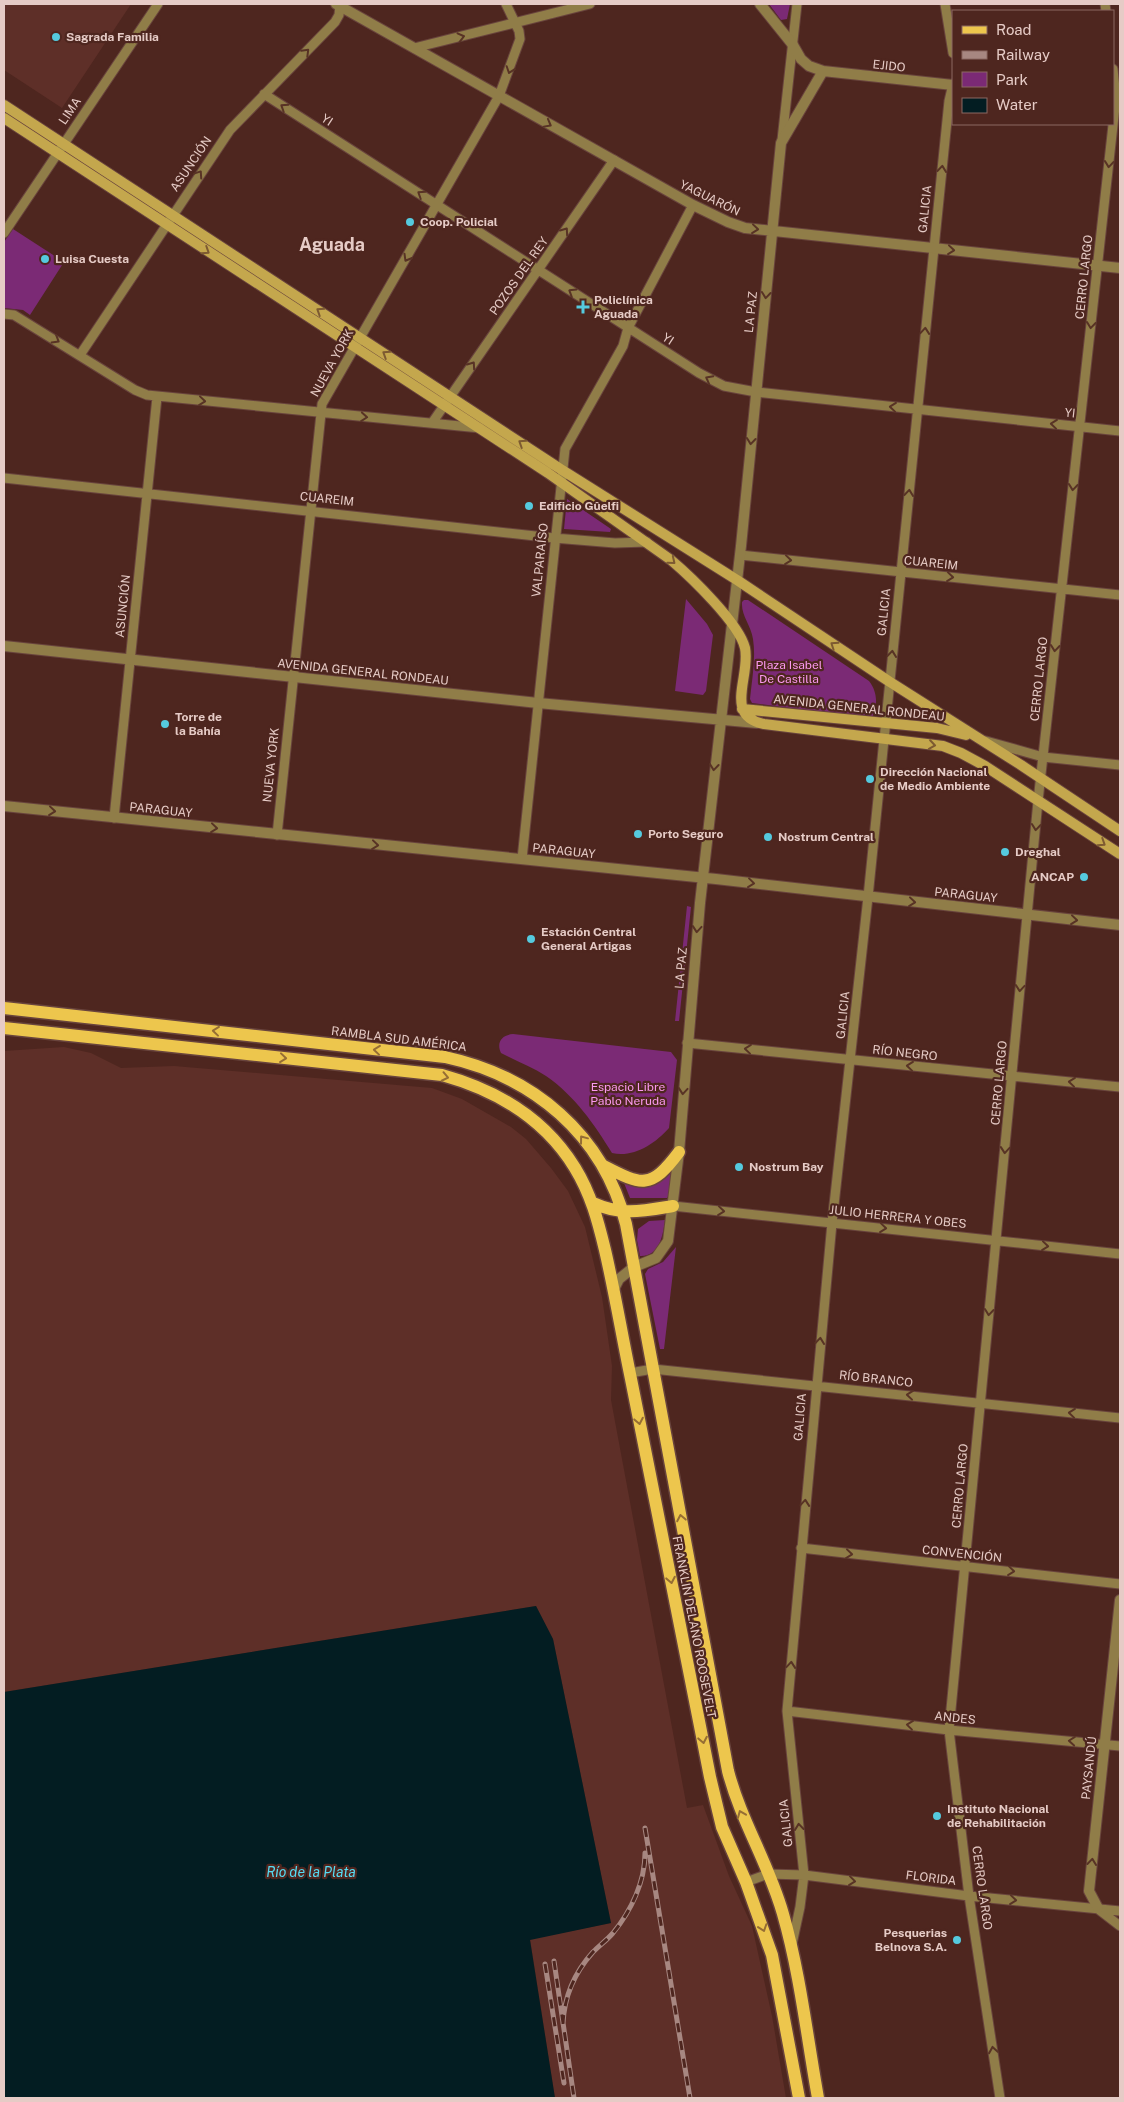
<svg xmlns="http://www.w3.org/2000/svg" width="1124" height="2102" font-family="'Public Sans',sans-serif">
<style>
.built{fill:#5e2f28}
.green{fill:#7b2a75}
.water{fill:#031d22}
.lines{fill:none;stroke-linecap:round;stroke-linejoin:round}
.minor-casing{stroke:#69443d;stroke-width:11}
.tertiary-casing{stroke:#69443d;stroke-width:12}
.secondary-casing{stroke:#69443d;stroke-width:12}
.primary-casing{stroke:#69443d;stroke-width:15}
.minor{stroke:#907d48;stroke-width:9}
.tertiary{stroke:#907d48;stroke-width:10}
.secondary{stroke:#c4a74d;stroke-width:10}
.primary{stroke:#edc64d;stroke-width:12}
.rail-casing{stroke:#a78781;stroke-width:5}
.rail{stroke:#4e261f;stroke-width:3;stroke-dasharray:9;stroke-linecap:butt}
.oneway{stroke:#583325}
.oneway2{stroke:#7d5a31}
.oneway3{stroke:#966e34}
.poi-dot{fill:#55cade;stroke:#4e261f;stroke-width:2}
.labels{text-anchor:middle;stroke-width:4.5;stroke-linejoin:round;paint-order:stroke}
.poi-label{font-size:12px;font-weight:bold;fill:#e6cbc6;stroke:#4e261f;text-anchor:start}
.street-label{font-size:12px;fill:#e6cbc6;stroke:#4e261f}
.park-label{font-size:12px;fill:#fb99f0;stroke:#4e261f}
.water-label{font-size:14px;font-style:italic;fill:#56dcf3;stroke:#4e261f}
.district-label{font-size:18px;font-weight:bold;fill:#e6cbc6;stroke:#4e261f}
</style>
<rect width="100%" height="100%" fill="#4e261f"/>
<path class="built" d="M4 4H131L62 108 4 70Z
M64 1047 91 1053 121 1068 174 1066 432 1088 462 1099 511 1127 526 1139 551 1168 568 1191 585 1227 602 1297 612 1366 611 1400 687 1808 703 1805 729 1876 752 1926 772 2016 786 2098H555L530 1939 611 1923 553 1639 536 1606 4 1692V1051Z"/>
<path class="green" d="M769 4H790L787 19 781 20Z
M13 229 64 262 30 315 23 310 4 308V242Z
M567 499 611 529 610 532 564 529Z
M686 599 707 624 713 635 706 691 703 695 675 691Z
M744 600H748L869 681C877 691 878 704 873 716L869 718 752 703 750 699C752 679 756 658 753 639 751 625 741 616 742 602Z
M687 906 691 907 679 1021H675Z
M513 1034 671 1052 677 1060 669 1128C655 1144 633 1158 612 1153 594 1124 575 1096 546 1076 532 1067 516 1061 501 1053 496 1042 502 1035 513 1034Z
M671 1172 669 1195 667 1198H630L624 1183C644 1192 656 1186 671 1172Z
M665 1220C663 1236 659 1257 640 1256L637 1240 638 1229 649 1221Z
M676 1247 664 1349H660L645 1274 648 1269 663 1262Z"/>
<path class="water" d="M536 1606 553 1639 611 1923 530 1940 555 2098H4V1692Z"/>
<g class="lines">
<g class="minor-casing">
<path id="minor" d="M945 4 953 53
M1105 4 1106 11
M414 48 590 4
M264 94 699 373 724 386 756 392 1120 431
M782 140 797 4
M4 233 158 4
M4 314 14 315 135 390 147 395 480 428
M80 355 230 130 335 22 339 15 340 4
M432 423 614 160
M4 478 554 538 615 543 647 542
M740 555 1120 595
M986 741 1043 757 1120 765
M114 818 157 397
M277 835 322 404 499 96 520 39 519 31 506 4
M522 859 565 449 623 346 628 328 693 205
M687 1043 1120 1087
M673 1206 1120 1254
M630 1373 653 1369 1120 1418
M801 1548 1120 1584
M787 1711 949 1730 1120 1746
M746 1882 768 1874 804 1875 969 1896 1120 1911
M1098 1909 1120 1926
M792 1944 800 1907 804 1875 787 1711 832 1223 868 897 949 101 953 84
M1000 2098 969 1896 949 1730 1038 801 1116 98 1113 69"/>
</g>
<g class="tertiary-casing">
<path id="tertiary" d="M336 4 693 205 728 222 745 228 1120 268
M760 4 793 45 801 59 809 66 823 71 953 85
M1113 98H1120
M4 646 538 703 757 723
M4 806 716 879 1120 925
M614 1289 619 1279 634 1267 656 1258 668 1241 679 1152 700 903 741 546 781 143 823 71
M1098 1908 1089 1891 1120 1600"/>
</g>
<g class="secondary-casing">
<path id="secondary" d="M4 105 562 470 737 580 890 682 1021 765 1120 831
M4 118 548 473 671 560C691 577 739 623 745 648 751 676 723 716 764 724L943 746 961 753 985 766 1120 854
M742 709 937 728 966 735"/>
</g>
<g class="primary-casing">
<path id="primary" d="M4 1008 445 1057C533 1076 603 1134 626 1224L728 1771C741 1821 769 1864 783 1914 800 1973 807 2037 818 2098
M4 1028 442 1075C496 1090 545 1119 575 1168 591 1194 598 1221 605 1250 615 1293 622 1336 631 1379 657 1511 684 1644 710 1777L722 1827 746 1882 772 1955 799 2098
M602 1165C641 1185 650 1191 679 1152
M593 1203C621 1216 643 1211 673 1206"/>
</g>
<use href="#minor" class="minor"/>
<use href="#tertiary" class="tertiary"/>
<use href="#secondary" class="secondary"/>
<use href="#primary" class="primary"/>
<g class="rail-casing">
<path id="rail" d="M645 1828 690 2098
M554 1961 574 2098
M545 1964 564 2083
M563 2024C564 1997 575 1972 593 1952 600 1945 607 1940 613 1933 631 1911 645 1882 645 1853"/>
</g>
<use href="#rail" class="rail"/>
</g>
<defs><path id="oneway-chevron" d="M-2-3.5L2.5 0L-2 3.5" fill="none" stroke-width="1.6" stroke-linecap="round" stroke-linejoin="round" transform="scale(1.25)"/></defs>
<g class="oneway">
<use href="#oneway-chevron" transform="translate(461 37) rotate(-14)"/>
<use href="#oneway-chevron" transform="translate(306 52) rotate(-45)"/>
<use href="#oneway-chevron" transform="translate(510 70) rotate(109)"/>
<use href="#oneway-chevron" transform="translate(284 107) rotate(-147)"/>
<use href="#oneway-chevron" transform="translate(548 124) rotate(29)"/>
<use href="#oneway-chevron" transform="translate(1109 164) rotate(96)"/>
<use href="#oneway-chevron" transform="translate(942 169) rotate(-84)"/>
<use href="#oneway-chevron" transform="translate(199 174) rotate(-56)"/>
<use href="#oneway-chevron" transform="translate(421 194) rotate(-147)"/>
<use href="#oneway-chevron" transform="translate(755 229) rotate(6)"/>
<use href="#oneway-chevron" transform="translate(565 231) rotate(-55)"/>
<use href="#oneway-chevron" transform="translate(951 250) rotate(6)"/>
<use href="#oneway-chevron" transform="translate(407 258) rotate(120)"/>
<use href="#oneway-chevron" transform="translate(572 292) rotate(-148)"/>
<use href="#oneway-chevron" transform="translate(766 295) rotate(96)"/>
<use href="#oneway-chevron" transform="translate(1091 325) rotate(97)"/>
<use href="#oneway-chevron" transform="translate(925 331) rotate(-85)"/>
<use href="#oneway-chevron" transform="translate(56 340) rotate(31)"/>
<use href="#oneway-chevron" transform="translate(472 365) rotate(-55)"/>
<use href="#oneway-chevron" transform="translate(709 379) rotate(-152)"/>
<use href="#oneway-chevron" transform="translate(202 401) rotate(6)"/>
<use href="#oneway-chevron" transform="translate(893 407) rotate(-174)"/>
<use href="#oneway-chevron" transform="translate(364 417) rotate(5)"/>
<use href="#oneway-chevron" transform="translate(1054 424) rotate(-174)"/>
<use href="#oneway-chevron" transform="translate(751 441) rotate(96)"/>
<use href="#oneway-chevron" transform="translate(1073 487) rotate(96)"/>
<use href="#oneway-chevron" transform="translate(909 493) rotate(-84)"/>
<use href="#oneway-chevron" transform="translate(788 560) rotate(6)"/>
<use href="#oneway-chevron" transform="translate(950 577) rotate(6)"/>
<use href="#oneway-chevron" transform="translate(1055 648) rotate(96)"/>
<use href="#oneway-chevron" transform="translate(892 654) rotate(-84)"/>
<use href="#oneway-chevron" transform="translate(714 767) rotate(96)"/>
<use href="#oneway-chevron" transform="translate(52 811) rotate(6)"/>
<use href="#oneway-chevron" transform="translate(1036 827) rotate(96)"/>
<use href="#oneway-chevron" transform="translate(214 828) rotate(6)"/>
<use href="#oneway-chevron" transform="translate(375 845) rotate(6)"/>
<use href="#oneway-chevron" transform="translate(751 883) rotate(7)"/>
<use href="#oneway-chevron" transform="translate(912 902) rotate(6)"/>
<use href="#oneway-chevron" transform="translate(1074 920) rotate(6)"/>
<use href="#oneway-chevron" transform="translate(697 929) rotate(95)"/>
<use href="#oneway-chevron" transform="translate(1020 988) rotate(95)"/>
<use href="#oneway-chevron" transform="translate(748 1049) rotate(-174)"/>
<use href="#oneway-chevron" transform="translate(910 1066) rotate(-174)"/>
<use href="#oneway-chevron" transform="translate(1072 1082) rotate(-174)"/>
<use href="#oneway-chevron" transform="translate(683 1091) rotate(95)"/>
<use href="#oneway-chevron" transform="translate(1005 1150) rotate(95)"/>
<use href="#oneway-chevron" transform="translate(721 1211) rotate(6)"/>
<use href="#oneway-chevron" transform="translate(883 1228) rotate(6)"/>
<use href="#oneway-chevron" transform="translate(1045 1246) rotate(6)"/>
<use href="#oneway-chevron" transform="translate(989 1312) rotate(96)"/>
<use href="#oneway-chevron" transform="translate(820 1341) rotate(-84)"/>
<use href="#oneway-chevron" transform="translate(910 1395) rotate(-174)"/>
<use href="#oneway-chevron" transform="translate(1072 1413) rotate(-174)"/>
<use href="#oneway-chevron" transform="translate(805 1503) rotate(-85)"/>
<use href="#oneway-chevron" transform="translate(849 1554) rotate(6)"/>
<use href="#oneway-chevron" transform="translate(1011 1571) rotate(6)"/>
<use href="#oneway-chevron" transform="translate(791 1665) rotate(-85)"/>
<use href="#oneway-chevron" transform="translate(910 1725) rotate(-173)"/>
<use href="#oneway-chevron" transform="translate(1072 1741) rotate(-175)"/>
<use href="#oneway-chevron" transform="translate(799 1827) rotate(-96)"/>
<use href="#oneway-chevron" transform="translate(1092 1862) rotate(-84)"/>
<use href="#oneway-chevron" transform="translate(852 1881) rotate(7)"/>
<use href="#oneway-chevron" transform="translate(1013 1900) rotate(6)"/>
<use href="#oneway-chevron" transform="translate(993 2050) rotate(-99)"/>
</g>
<g class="oneway2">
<use href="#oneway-chevron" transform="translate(206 251) rotate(33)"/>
<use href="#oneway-chevron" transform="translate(320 311) rotate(-147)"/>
<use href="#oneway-chevron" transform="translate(386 354) rotate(-147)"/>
<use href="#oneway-chevron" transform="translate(522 443) rotate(-147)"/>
<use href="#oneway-chevron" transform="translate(672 561) rotate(39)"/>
<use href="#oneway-chevron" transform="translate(834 645) rotate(-146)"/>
<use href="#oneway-chevron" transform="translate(932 745) rotate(8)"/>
<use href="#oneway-chevron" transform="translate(1102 843) rotate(33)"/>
</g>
<g class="oneway3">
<use href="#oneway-chevron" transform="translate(216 1031) rotate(-174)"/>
<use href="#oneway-chevron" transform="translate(377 1050) rotate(-174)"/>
<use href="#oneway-chevron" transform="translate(283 1058) rotate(6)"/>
<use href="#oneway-chevron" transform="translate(445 1077) rotate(12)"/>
<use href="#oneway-chevron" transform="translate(583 1139) rotate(-127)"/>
<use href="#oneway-chevron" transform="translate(639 1421) rotate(79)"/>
<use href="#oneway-chevron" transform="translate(681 1518) rotate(-101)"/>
<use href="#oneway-chevron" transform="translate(671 1580) rotate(79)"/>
<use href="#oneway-chevron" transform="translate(703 1740) rotate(79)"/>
<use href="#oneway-chevron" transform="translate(741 1814) rotate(-112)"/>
<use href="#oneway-chevron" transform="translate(763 1928) rotate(71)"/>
</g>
<g class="poi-dot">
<circle cx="56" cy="37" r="5"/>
<circle cx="410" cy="222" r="5"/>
<circle cx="45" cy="259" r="5"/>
<path d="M580.5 299.5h5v5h5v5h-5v5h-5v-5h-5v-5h5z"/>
<circle cx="529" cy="506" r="5"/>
<circle cx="165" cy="724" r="5"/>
<circle cx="870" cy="779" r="5"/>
<circle cx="638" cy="834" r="5"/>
<circle cx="768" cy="837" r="5"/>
<circle cx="1005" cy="852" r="5"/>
<circle cx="1084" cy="877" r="5"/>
<circle cx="531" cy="939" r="5"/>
<circle cx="739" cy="1167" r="5"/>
<circle cx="937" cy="1816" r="5"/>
<circle cx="957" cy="1940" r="5"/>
</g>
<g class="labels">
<g class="poi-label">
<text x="66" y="41">Sagrada Familia</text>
<text x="420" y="226">Coop. Policial</text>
<text x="55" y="263">Luisa Cuesta</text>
<text x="594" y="304">Policlínica<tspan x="594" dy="14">Aguada</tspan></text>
<text x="539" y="510">Edificio Gûelfi</text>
<text x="175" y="721">Torre de<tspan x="175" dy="14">la Bahía</tspan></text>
<text x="880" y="776">Dirección Nacional<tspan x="880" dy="14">de Medio Ambiente</tspan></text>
<text x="648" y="838">Porto Seguro</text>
<text x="778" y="841">Nostrum Central</text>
<text x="1015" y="856">Dreghal</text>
<text x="1074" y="881" text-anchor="end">ANCAP</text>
<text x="541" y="936">Estación Central<tspan x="541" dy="14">General Artigas</tspan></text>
<text x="749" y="1171">Nostrum Bay</text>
<text x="947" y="1813">Instituto Nacional<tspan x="947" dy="14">de Rehabilitación</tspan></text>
<text x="947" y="1937" text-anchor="end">Pesquerias<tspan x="947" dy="14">Belnova S.A.</tspan></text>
</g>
<g class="street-label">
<text transform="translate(889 66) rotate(6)" y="4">EJIDO</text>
<text transform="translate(70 111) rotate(-56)" y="4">LIMA</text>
<text transform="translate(327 120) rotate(33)" y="4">YI</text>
<text transform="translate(191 164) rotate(-56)" y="4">ASUNCIÓN</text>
<text transform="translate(710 198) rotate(26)" y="4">YAGUARÓN</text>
<text transform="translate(925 209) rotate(-84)" y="4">GALICIA</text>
<text transform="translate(519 276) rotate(-55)" y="4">POZOS DEL REY</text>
<text transform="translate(1084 277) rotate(-84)" y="4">CERRO LARGO</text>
<text transform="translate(751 312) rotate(-84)" y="4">LA PAZ</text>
<text transform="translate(668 339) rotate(33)" y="4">YI</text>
<text transform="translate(332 363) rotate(-61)" y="4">NUEVA YORK</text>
<text transform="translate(1070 413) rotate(6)" y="4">YI</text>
<text transform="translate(327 499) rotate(6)" y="4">CUAREIM</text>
<text transform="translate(540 560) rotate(-84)" y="4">VALPARAÍSO</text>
<text transform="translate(931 563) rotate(6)" y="4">CUAREIM</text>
<text transform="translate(123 606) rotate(-84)" y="4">ASUNCIÓN</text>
<text transform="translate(884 612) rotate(-84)" y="4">GALICIA</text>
<text transform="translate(363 672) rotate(6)" y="4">AVENIDA GENERAL RONDEAU</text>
<text transform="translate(1039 679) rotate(-84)" y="4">CERRO LARGO</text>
<text transform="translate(859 708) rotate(6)" y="4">AVENIDA GENERAL RONDEAU</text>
<text transform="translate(271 765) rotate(-84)" y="4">NUEVA YORK</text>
<text transform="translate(161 810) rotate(6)" y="4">PARAGUAY</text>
<text transform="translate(564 851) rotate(6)" y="4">PARAGUAY</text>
<text transform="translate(966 895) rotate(6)" y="4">PARAGUAY</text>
<text transform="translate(681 968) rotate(-85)" y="4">LA PAZ</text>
<text transform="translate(843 1015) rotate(-84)" y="4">GALICIA</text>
<text transform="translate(399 1039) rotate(7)" y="4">RAMBLA SUD AMÉRICA</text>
<text transform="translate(905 1053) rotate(6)" y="4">RÍO NEGRO</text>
<text transform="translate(999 1083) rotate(-85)" y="4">CERRO LARGO</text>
<text transform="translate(898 1217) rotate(6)" y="4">JULIO HERRERA Y OBES</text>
<text transform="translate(876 1379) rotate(6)" y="4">RÍO BRANCO</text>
<text transform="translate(800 1417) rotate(-85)" y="4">GALICIA</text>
<text transform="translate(960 1486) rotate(-85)" y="4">CERRO LARGO</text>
<text transform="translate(962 1554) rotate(6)" y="4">CONVENCIÓN</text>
<text transform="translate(694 1627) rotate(79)" y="4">FRANKLIN DELANO ROOSEVELT</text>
<text transform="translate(955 1718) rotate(6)" y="4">ANDES</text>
<text transform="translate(1089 1768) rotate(-84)" y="4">PAYSANDÚ</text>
<text transform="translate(786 1823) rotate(-96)" y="4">GALICIA</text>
<text transform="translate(931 1878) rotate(7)" y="4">FLORIDA</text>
<text transform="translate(982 1888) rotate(82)" y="4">CERRO LARGO</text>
</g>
<g class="park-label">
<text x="789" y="669">Plaza Isabel<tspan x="789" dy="14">De Castilla</tspan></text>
<text x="628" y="1091">Espacio Libre<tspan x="628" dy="14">Pablo Neruda</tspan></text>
</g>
<g class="water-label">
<text x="311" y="1877">Río de la Plata</text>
</g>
<g class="district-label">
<text x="332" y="251">Aguada</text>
</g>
</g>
<rect width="1124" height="2102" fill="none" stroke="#e6cbc6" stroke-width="10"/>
<rect x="952" y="10" width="162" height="115" fill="#4e261f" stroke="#8b6862"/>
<rect x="962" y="26" width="25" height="8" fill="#edc64d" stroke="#8b6862"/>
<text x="996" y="35" font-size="15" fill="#e6cbc6">Road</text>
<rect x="962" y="51" width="25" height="8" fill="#a78781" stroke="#8b6862"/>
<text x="996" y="60" font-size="15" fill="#e6cbc6">Railway</text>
<rect x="962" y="72" width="25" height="15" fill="#7b2a75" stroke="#8b6862"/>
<text x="996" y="85" font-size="15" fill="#e6cbc6">Park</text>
<rect x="962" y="98" width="25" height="15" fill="#031d22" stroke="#8b6862"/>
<text x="996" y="110" font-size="15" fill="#e6cbc6">Water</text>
</svg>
